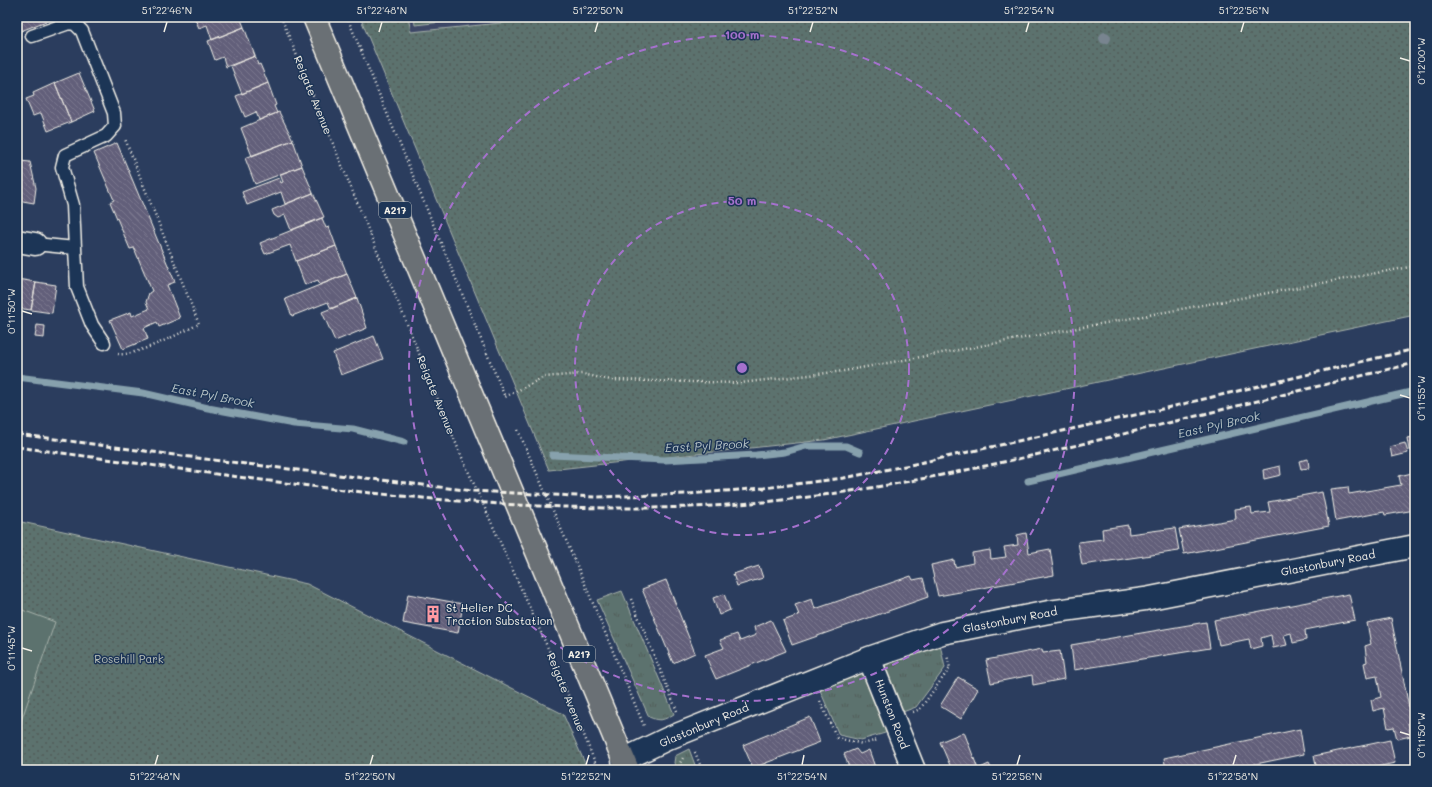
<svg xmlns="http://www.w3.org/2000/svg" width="1432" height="787" font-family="Mali,sans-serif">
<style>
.built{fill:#3c4766}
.grass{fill:url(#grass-tufts);stroke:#a8b2ab}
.park{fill:url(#park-dots);stroke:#a8b2ab}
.garden{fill:#5c726e;stroke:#a8b2ab}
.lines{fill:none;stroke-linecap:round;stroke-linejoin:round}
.stream{stroke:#87a1ad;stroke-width:7}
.building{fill:url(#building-back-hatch);stroke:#f4f1e8}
.lane-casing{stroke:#f4f1e8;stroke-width:15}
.street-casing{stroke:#f4f1e8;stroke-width:25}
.highway-casing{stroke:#f4f1e8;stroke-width:25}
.path{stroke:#f4f1e8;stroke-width:2.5;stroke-dasharray:1 3;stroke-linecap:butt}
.lane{stroke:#1d3557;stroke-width:12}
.street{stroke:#1d3557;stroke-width:22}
.highway{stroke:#6b7074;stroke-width:22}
.rail{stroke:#f4f1e8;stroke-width:3;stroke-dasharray:6 3;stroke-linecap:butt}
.tree{fill:#78848f}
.ticks{fill:none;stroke:#f4f1e8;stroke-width:1.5}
.ring{fill:none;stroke:#a571cd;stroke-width:2;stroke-dasharray:7 5}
.labels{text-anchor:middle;stroke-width:3;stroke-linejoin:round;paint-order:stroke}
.shield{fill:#1d3557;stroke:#b4b9bc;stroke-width:1}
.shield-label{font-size:10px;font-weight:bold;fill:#f4f1e8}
.street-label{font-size:11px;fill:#f4f1e8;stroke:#1d3557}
.poi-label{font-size:11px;fill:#f4f1e8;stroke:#1d3557;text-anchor:start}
.park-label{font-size:11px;fill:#b7beb7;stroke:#1d3557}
.water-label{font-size:12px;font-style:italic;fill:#b5c2c5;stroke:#1d3557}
.centre{fill:#a571cd;stroke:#1d3557;stroke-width:2}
.ring-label{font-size:12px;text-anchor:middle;font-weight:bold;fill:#a571cd;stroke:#1d3557;stroke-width:3;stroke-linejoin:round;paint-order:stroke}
.neatline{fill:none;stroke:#f4f1e8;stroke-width:1.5}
.ticks-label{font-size:10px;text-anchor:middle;fill:#f4f1e8}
</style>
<defs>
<pattern id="grass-tufts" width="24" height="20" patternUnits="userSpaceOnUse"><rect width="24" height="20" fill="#5c726e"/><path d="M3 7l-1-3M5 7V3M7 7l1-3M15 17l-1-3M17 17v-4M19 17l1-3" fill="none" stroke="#525b58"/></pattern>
<pattern id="park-dots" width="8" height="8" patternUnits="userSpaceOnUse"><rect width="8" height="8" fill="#5c726e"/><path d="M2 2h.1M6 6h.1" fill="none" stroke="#525b58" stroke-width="1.8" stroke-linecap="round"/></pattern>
<pattern id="building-back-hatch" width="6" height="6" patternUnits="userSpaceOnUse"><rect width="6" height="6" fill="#625e7a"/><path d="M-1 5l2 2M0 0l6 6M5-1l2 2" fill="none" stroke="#79768d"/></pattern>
</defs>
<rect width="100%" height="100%" fill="#2b3d5e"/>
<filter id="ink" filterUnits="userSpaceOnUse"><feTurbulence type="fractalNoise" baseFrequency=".025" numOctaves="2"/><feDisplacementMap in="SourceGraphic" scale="8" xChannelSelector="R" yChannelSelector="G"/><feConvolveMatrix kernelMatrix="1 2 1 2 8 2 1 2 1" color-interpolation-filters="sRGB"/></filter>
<g filter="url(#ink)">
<path class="built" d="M408 17H560L410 32Z"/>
<path class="grass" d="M622 591 674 714C664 720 660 722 649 717L597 600Z
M939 639 945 668 916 707 887 718 892 731 861 740 839 735 817 683Z
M689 749 697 770H678L674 763 675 756Z"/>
<path class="park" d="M360 17H408L411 32 560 17H1415V315L824 440 549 470Z
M17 521 307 584 563 714 588 770H17Z"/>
<path class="garden" d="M414 17H487L415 25Z
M17 608 55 622 17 733Z"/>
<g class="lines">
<path class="stream" d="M17 377 143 393 208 408 294 424 353 429 404 442
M552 455 665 460 756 455 785 452 806 446H846L860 452
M1028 481 1415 391"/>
</g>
<path class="building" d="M17 17H56L21 31Z
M194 17H240L244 27 212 40 207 25 199 28Z
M244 27 255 56 226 67 223 57 215 60 208 41Z
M255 56 258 65 260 64 268 83 242 94 231 66Z
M79 73 95 111 71 122 55 83Z
M55 83 71 122 48 131 41 113 33 116 26 99 34 96 33 93Z
M268 83 276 105 274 106 277 113 259 120 256 112 245 117 236 96Z
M279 112 293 140 252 156 241 128Z
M293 140 302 166 255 184 245 158Z
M117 143 175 282 167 285 180 318 159 327 157 322 144 328 148 339 123 349 110 320 131 312 132 316 149 309 146 302 149 293 152 291 134 248 130 249 110 202 114 200 94 153Z
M20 161 30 162 36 188 34 203 17 200V180Z
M302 166 313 193 285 204 281 192 247 205 242 192 279 178 281 183 283 182 280 174Z
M313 193 324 217 291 230 285 215 278 218 274 215 272 210Z
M322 218 326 228 329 227 336 246 296 261 290 245 265 254 260 243Z
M336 246 347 274 320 285 318 280 305 285 296 261Z
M347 274 357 298 331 309 328 302 292 316 285 299Z
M17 279 36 282 31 310 17 308Z
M36 282 56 285 52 313 31 310Z
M357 298 367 328 335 341 322 312Z
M37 325 45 326 44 338 35 337Z
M374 336 383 359 341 375 333 353Z
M1415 437V450H1409L1407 438Z
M1405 443 1408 453 1392 457 1390 447Z
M1308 459 1309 468 1301 469 1299 461Z
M1280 466 1281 475 1264 479 1263 470Z
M1412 473 1414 481 1415 480V510L1385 515 1384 512 1336 521 1331 489 1348 487 1349 494 1401 485 1399 476Z
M1322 492 1329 526 1184 554 1179 529 1236 519 1235 509 1251 507 1252 514 1270 512 1268 502Z
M1128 525 1129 534 1175 528 1179 551 1082 565 1078 542 1103 539 1102 529Z
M1026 533 1029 553 1050 549 1054 575 938 596 931 565 954 560 955 567 973 563 972 553 990 550 991 559 1006 557 1004 547 1018 545 1017 535Z
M759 566 763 578 737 586 733 574Z
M911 576 913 580 923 578 928 597 792 645 783 621 799 615 795 605 812 599 815 609Z
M666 580 695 653 673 663 642 589Z
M408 594 463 604 458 633 403 623Z
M724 594 730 610 719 615 713 598Z
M1349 594 1355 620 1305 630 1306 640 1293 643 1291 633 1284 635 1287 645 1273 648 1271 635 1261 638 1262 646 1251 649 1249 639 1219 645 1214 620Z
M1391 618 1412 722 1408 723 1411 736 1397 739 1394 727 1388 728 1384 708 1373 711 1371 700 1381 697 1377 676 1367 678 1364 663 1367 662 1365 646 1371 644 1367 623Z
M771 620 786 651 716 679 705 655 724 648 720 640 737 634 740 641 756 635 754 627Z
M1206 622 1210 648 1074 670 1071 645Z
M1042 649 1043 653 1060 651 1064 679 1033 685 1032 675 991 683 986 660Z
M958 677 978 689 961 719 940 706Z
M810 717 820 742 753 768 743 745Z
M1300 729 1304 754 1227 770H1166L1164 758Z
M964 732 978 769 989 764 992 770H952L940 742Z
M1390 740 1395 763 1362 770H1317L1314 756Z
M856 749 860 754 869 750 876 770H850L844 754Z"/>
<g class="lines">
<g class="lane-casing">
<path id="lane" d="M32 36 69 23 75 24 82 31 114 113 115 126 106 136 65 155 62 167 73 205 75 248 35 244
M75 248 77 287 92 325 104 343"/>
</g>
<g class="street-casing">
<path id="street" d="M17 241 35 244
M869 658 914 770
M623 760 669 738 869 658 942 633 1049 612 1145 599 1415 546"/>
</g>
<g class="highway-casing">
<path id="highway" d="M314 17 628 770"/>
</g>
<path class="path" d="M281 17 460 453 560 675 598 770
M347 17 505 397 544 377 582 374 611 380 740 383 844 371 1415 266
M118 354C135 357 182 332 199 324L125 139
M518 430 582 577 644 726
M631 599 677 711
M820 701 837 738 863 744 878 740
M913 712 920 709 950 668 947 655
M695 752 702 770
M664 770 667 769 668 770
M682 770 680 763 683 758
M1302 770H1303"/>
<use href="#lane" class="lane"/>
<use href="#street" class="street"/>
<use href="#highway" class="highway"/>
<path class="rail" d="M17 434 205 459 473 491 596 497 687 494 764 488 844 478 910 465 1162 409 1415 349
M17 447C240 476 464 515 690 507 846 501 1001 464 1152 427 1240 405 1327 384 1415 363"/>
</g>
<circle class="tree" cx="1105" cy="38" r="6"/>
</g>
<path class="ticks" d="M164 32 167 22M379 32 382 22M595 32 598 22M810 32 813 22M1026 32 1029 22M1241 32 1244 22M1400 58 1410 61M22 311 32 314M1400 395 1410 398M22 648 32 651M1400 732 1410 735M155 765 158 755M370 765 373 755M586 765 589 755M802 765 804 755M1017 765 1020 755M1233 765 1236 755"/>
<g class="ring">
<circle cx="742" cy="368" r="167"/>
<circle cx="742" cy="368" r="333"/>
</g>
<defs>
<g id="building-bare" transform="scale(1.38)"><path d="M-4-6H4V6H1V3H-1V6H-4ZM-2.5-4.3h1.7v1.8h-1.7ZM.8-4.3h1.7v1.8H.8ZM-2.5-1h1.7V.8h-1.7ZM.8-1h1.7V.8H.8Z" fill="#ff9aa2" stroke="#1d3557" stroke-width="2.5" paint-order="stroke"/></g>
</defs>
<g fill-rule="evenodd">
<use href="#building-bare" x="433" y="614"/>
</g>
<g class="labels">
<g class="shield">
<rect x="379" y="202" width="32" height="16" rx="3"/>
<rect x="563" y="646" width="32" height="16" rx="3"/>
</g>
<g class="shield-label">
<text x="395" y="214">A217</text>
<text x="579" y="658">A217</text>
</g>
<g class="street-label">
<text transform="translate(313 95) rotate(68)" y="4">Reigate Avenue</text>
<text transform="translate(436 395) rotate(68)" y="4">Reigate Avenue</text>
<text transform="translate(1328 563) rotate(-11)" y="4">Glastonbury Road</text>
<text transform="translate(1010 620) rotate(-11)" y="4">Glastonbury Road</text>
<text transform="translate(566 692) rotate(68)" y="4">Reigate Avenue</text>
<text transform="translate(892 714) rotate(69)" y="4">Hunston Road</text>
<text transform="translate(704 725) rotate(-23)" y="4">Glastonbury Road</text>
</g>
<g class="poi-label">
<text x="446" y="612">St Helier DC<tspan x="446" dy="13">Traction Substation</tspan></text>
</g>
<g class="park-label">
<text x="129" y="663">Rosehill Park</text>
</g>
<g class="water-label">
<text transform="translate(213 396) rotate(11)" y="4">East Pyl Brook</text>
<text transform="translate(1219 425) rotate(-13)" y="4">East Pyl Brook</text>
<text transform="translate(707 446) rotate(-3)" y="4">East Pyl Brook</text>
</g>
</g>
<circle cx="742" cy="368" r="6" class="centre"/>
<g class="ring-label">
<text x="742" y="39">100 m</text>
<text x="742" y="205">50 m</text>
</g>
<rect width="1432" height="787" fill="none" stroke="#1d3557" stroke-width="44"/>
<rect x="22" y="22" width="1388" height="743" class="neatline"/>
<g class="ticks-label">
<text x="167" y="14">51°22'46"N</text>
<text x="382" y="14">51°22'48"N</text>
<text x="598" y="14">51°22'50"N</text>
<text x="813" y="14">51°22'52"N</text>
<text x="1029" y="14">51°22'54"N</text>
<text x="1244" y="14">51°22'56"N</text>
<text transform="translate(1421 61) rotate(-90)" y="4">0°12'00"W</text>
<text transform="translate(11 311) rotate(-90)" y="4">0°11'50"W</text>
<text transform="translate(1421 398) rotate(-90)" y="4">0°11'55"W</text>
<text transform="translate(11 648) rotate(-90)" y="4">0°11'45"W</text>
<text transform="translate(1421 735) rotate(-90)" y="4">0°11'50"W</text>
<text x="155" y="780">51°22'48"N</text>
<text x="370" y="780">51°22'50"N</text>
<text x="586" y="780">51°22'52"N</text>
<text x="802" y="780">51°22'54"N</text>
<text x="1017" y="780">51°22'56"N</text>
<text x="1233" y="780">51°22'58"N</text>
</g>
</svg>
